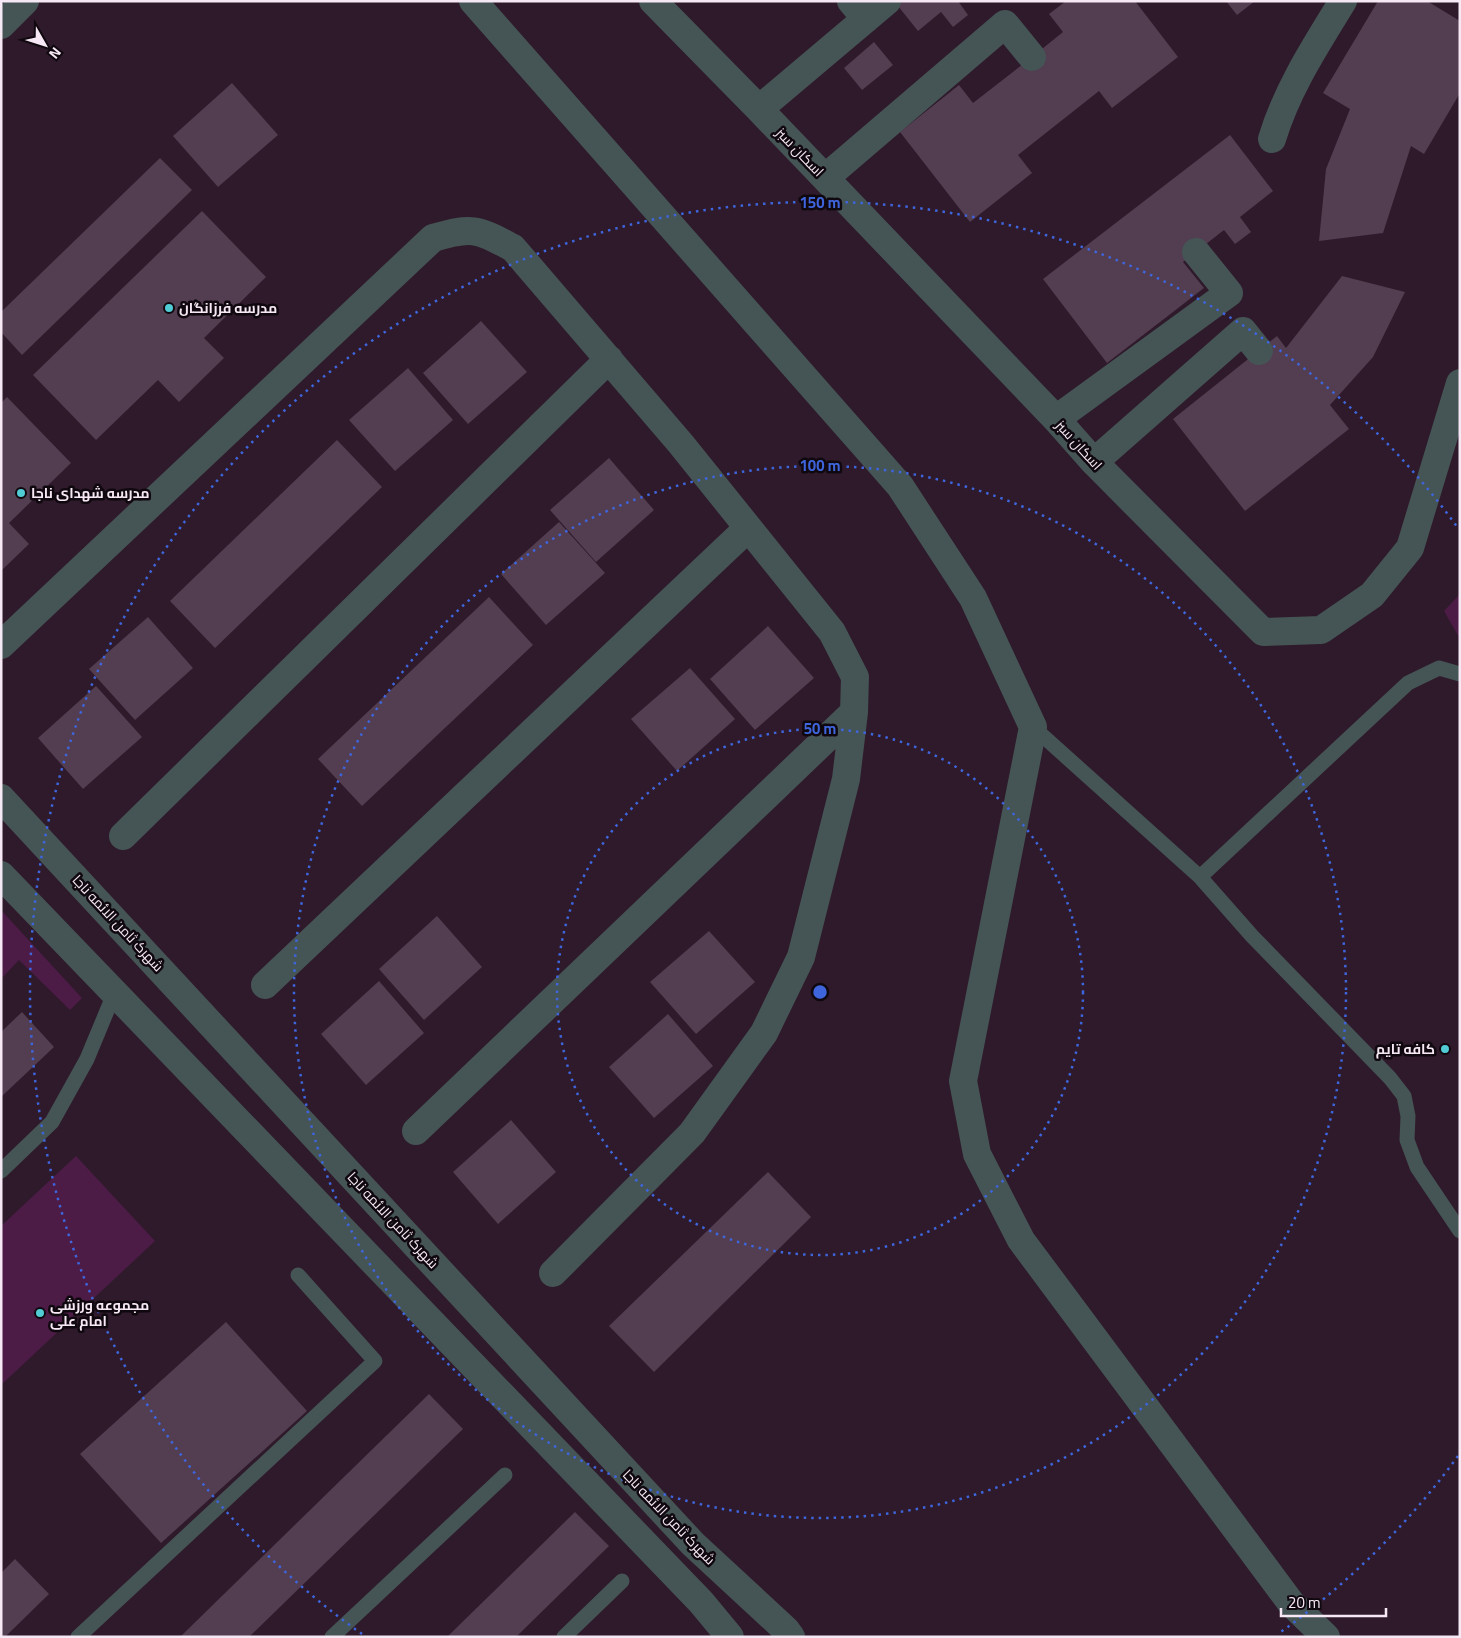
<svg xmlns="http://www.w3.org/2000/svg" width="1461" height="1638" font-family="Georgia,Cairo,serif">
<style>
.green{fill:#4c1c46}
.building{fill:#533d50}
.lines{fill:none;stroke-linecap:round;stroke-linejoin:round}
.lane{stroke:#455455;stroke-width:15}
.street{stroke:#455455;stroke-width:28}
.ring{fill:none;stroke:#3e65dc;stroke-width:2.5;stroke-dasharray:2.5 5}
.poi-dot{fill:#51ccd4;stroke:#10080f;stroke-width:2}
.labels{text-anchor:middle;stroke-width:5;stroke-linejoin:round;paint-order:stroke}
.street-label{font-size:14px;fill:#f6e8f4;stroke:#10080f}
.poi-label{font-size:14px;font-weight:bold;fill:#f6e8f4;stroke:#10080f;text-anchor:start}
.centre{fill:#3e65dc;stroke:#10080f;stroke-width:2.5}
.ring-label{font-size:15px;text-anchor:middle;font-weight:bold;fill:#3e65dc;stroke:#10080f;stroke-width:5;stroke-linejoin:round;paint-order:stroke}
</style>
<rect width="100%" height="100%" fill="#2e1a2b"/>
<path class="green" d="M1460 594V639L1444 611Z
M1 910 82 998 70 1010 19 960 1 979Z
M76 1156 155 1241 1 1385V1226Z"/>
<path class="building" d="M894 1H958L968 15 953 27 941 12 918 31Z
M1066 1H1135L1178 57 1112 108 1099 91 1018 155 1032 173 970 222 900 132 959 85 973 103 1032 57 1063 32 1049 14Z
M1226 1H1255L1237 15Z
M1378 1H1427L1460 21V93L1424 154 1411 146 1383 233 1319 241 1326 169 1350 109 1323 93Z
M874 42 893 65 862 90 844 68Z
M232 83 278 135 218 187 173 136Z
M1230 135 1273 191 1240 217 1251 232 1235 244 1224 230 1183 262 1204 288 1107 363 1043 279Z
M160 158 192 190 22 355 1 332V312Z
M202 211 266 277 204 338 224 358 179 402 158 380 96 440 33 375Z
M1342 276 1405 292 1373 357 1330 405 1349 429 1245 511 1173 419 1277 336 1286 348Z
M481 321 527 372 468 424 423 373Z
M408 368 453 420 395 471 349 420Z
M7 397 71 463 9 523 29 544 1 571V403Z
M337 440 382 487 215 648 170 601Z
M609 458 654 510 596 562 550 510Z
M559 522 605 573 546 625 501 574Z
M489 597 533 645 362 806 318 759Z
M148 617 193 668 135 720 89 669Z
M768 626 814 678 755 730 710 679Z
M690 668 735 719 677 771 631 719Z
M96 686 142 737 83 789 38 738Z
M437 916 482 967 424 1020 379 969Z
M709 931 755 982 696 1034 650 982Z
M379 981 424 1033 366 1085 321 1034Z
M22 1012 54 1047 1 1097V1032Z
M668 1014 713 1066 654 1118 609 1067Z
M511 1120 556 1172 498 1224 453 1172Z
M768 1172 811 1217 654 1372 609 1326Z
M226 1322 307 1411 161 1543 80 1454Z
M429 1394 463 1429 249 1637H180Z
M575 1512 609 1546 516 1637H447Z
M15 1559 49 1594 5 1637H1V1573Z"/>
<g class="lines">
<path class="lane" d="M1033 727 1200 877 1252 936 1390 1078 1404 1096 1408 1116 1407 1140 1417 1167 1460 1231
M1200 877 1408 683 1439 668 1460 674
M1 1171 52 1122 87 1059 114 994
M78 1637 375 1361 298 1275
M332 1637 505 1475
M564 1637 622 1581"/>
<path class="street" d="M473 1 900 486 973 598 1033 727 963 1081 977 1154 1021 1240 1291 1603 1326 1637
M653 1 759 109 1056 419 1094 462 1263 632 1321 630 1372 595 1410 548 1460 383
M851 1 866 19
M1 25 25 1
M759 109 887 1
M1272 139C1287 89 1316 45 1343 1
M825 178 1005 24 1032 57
M1056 419 1229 293 1196 252
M1094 462 1243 331 1259 351
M1 645 433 238C473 226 477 229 513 248L681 444 832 632 855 677 854 712 846 779 801 957 764 1033 692 1133 553 1273
M1 798 693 1544 786 1630 791 1637
M123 836 609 359
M1 875 701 1602 730 1637
M265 985 748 528
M416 1131 854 712"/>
</g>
<g class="ring">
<circle cx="820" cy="992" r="263"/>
<circle cx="820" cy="992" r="526"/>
<path d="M1458 1456A789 789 0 0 1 1278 1634M362 1634A789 789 0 1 1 1458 528"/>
</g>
<g class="poi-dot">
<circle cx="169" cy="308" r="5"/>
<circle cx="21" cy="493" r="5"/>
<circle cx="1445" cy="1049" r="5"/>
<circle cx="40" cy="1313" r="5"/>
</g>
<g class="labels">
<g class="street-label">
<text transform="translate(800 152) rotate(46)" y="5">اسکان سبز</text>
<text transform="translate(1079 445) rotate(48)" y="5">اسکان سبز</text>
<text transform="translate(118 923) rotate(47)" y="5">شهرک ثامن الائمه ناجا</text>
<text transform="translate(393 1220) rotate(47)" y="5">شهرک ثامن الائمه ناجا</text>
<text transform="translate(669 1517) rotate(46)" y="5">شهرک ثامن الائمه ناجا</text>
</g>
<g class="poi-label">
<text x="179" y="313">مدرسه فرزانگان</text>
<text x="31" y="498">مدرسه شهدای ناجا</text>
<text x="1435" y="1054" text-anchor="end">کافه تایم</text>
<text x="50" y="1310">مجموعه ورزشی<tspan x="50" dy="16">امام علی</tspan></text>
</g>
</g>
<circle cx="820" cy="992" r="8" class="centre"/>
<g class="ring-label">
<text x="820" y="208">150 m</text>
<text x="820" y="471">100 m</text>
<text x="820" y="734">50 m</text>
</g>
<rect width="1461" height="1638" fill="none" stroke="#f6e8f4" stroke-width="5"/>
<g transform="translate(45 45) rotate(129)" stroke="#10080f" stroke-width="4" paint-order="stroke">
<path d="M0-4L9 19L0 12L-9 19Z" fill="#f6e8f4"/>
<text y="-8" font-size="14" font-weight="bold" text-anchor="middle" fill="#f6e8f4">N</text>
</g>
<path d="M1281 1608v8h105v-8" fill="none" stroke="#f6e8f4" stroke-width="2.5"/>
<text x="1288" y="1608" font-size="15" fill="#f6e8f4" stroke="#10080f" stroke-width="4" paint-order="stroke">20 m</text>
</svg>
